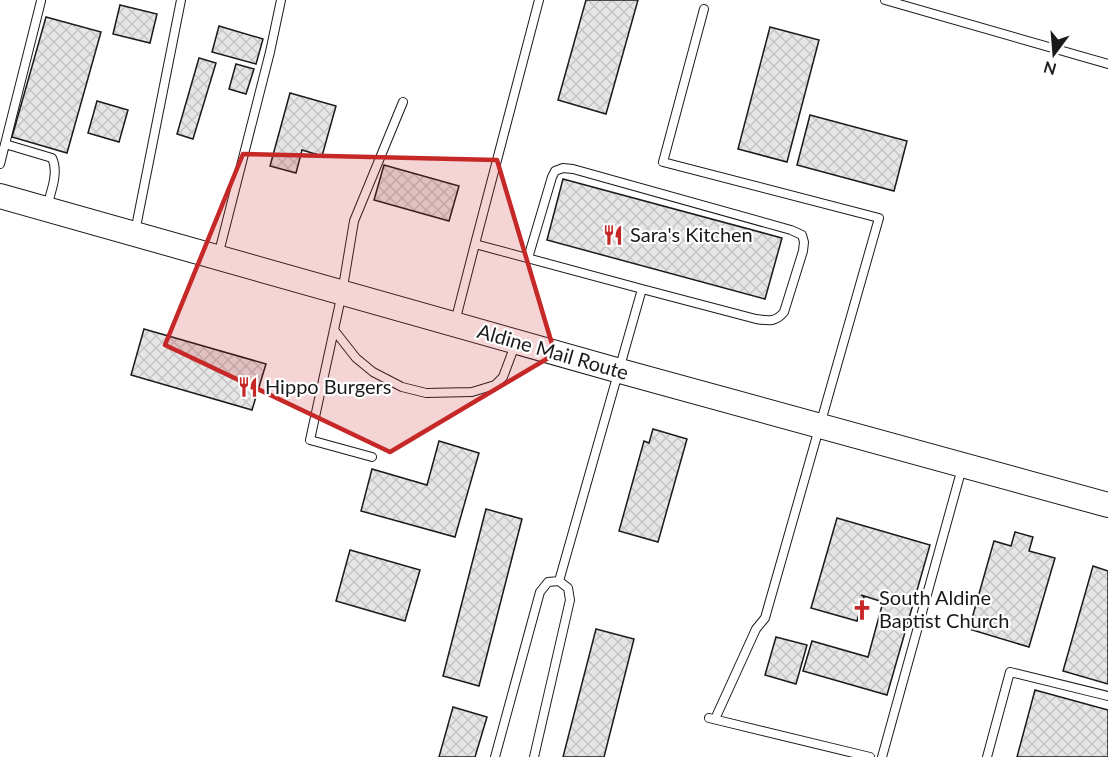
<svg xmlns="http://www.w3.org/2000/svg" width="1108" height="757" font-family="Lato,sans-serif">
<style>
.building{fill:url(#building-cross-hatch);stroke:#1a1a1a;stroke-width:1.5}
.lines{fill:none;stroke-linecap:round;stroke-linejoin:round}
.lane-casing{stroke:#1a1a1a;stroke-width:10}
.secondary-casing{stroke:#1a1a1a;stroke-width:26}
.lane{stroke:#fff;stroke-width:8}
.secondary{stroke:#fff;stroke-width:24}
.marked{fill:#c62828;fill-opacity:0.2;stroke:#c62828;stroke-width:4.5;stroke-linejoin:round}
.labels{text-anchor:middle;stroke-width:4.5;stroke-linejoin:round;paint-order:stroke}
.poi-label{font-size:20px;fill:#1a1a1a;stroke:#fff;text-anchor:start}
.street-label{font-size:20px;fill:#1a1a1a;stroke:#fff}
</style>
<defs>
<pattern id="building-cross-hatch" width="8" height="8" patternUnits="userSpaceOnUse" patternTransform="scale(1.5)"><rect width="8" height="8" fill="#e6e6e6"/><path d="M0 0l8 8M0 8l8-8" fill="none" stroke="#c5c5c5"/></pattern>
</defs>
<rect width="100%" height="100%" fill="#fff"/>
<path class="building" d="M586 0H638L606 114 558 100Z
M120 5 157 14 150 43 113 34Z
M46 17 101 32 67 153 12 137Z
M219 26 263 39 256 64 212 52Z
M770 27 819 40 787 162 738 149Z
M199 58 216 63 193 139 177 134Z
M236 64 254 69 246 94 229 89Z
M290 93 336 106 322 156 302 150 296 173 270 166Z
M97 101 128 110 119 142 88 133Z
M810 115 907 141 894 191 797 165Z
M384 165 459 186 449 221 374 200Z
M563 179 782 238 765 299 547 240Z
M144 329 266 364 252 410 131 375Z
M653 429 687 439 658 542 619 531 644 441 649 443Z
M439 441 479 453 455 537 361 511 372 469 427 485Z
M486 509 522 519 479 686 443 676Z
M837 518 930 545 887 695 803 671 812 641 868 657 883 602 861 595 864 597 857 621 811 608Z
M1015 532 1033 537 1029 551 1055 558 1029 647 969 629 994 541 1011 546Z
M350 550 420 570 405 621 336 601Z
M1093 566 1108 571V684L1063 671Z
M596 629 634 639 604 757H563Z
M776 637 807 645 796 684 765 675Z
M1035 690 1108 710V757H1017Z
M453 707 487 717 475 757H439Z"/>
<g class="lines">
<g class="lane-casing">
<path id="lane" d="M885 0 1108 64
M704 9 663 162 879 218 765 618 756 629 715 719
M5 144 52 158C59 172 51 192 47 206
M0 164 41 1
M135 232 181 0
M475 244 539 0
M218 256 270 52 281 0
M528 258 552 177 555 171 563 168 573 169 791 230 802 235 804 242 803 251 784 312C776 322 769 321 756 319L642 289
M455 322 475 244 642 289 559 581
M334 330 356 358 373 372 402 387 426 393 472 392 495 385 503 377 515 345
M372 457 310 440 342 293 354 221 403 102
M709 718 870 757
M495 757 540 592 548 582 559 581 568 588 570 600 534 757
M882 757 962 468
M987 757 1010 672 1108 696"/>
</g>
<g class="secondary-casing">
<path id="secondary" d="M0 196 620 371 1108 505"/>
</g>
<use href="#lane" class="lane"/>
<use href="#secondary" class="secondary"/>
</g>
<path class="marked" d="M243 154 497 160 555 354 390 452 165 345Z"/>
<defs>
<g id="restaurant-bare" transform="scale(1.62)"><path d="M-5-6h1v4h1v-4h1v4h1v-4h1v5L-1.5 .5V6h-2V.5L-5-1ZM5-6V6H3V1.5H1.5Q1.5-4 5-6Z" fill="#c62828" stroke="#fff" stroke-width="2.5" paint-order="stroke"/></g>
<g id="church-bare" transform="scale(1.62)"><path d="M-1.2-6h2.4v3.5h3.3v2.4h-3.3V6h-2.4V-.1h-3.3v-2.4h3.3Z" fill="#c62828" stroke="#fff" stroke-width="2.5" paint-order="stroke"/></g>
</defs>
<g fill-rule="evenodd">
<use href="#restaurant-bare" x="613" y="235"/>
<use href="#restaurant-bare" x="248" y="387"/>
<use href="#church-bare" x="862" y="610"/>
</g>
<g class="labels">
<g class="poi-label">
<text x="630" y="242">Sara's Kitchen</text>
<text x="265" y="394">Hippo Burgers</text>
<text x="879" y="605">South Aldine<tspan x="879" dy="23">Baptist Church</tspan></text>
</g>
<g class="street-label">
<text transform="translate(553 352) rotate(16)" y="7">Aldine Mail Route</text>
</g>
</g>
<g transform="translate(1054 54) rotate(196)" stroke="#ffffff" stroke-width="4.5" paint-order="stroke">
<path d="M0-4.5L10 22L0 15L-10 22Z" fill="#1a1a1a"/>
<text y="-9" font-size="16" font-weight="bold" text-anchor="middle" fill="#1a1a1a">N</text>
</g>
</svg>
